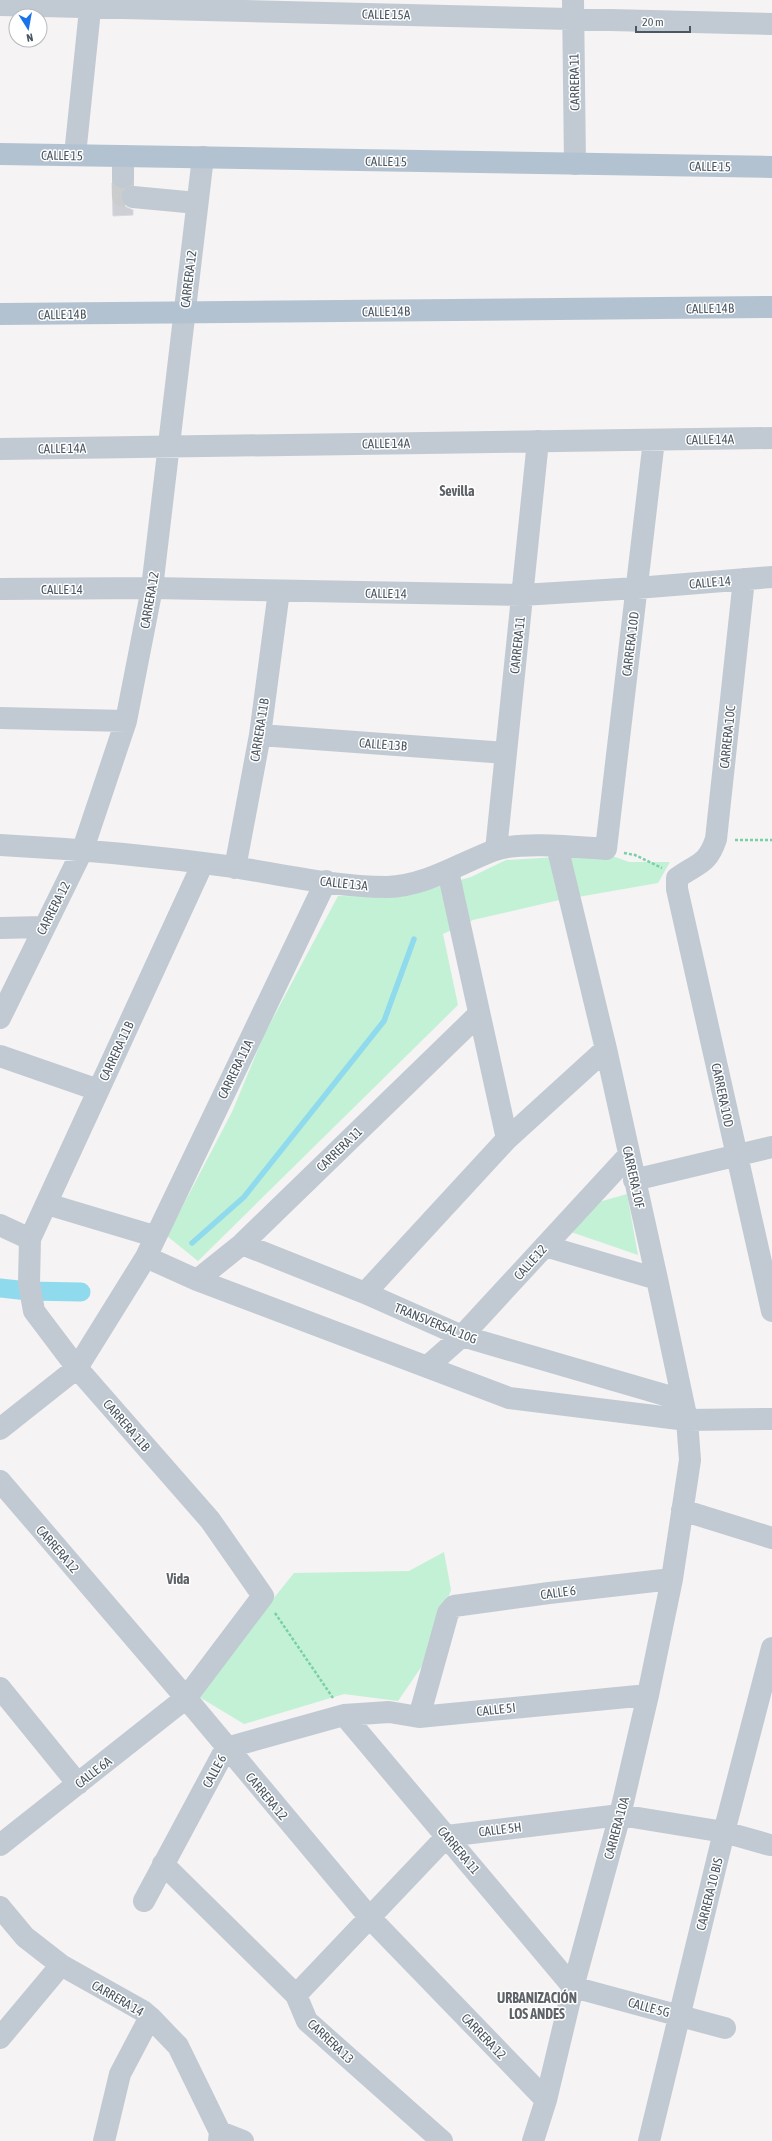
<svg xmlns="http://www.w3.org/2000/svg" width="772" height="2141" font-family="'Asap Condensed',sans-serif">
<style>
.green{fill:#c3f1d5}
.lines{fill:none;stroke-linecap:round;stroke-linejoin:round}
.stream{stroke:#90daee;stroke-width:5.5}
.canal{stroke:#90daee;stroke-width:19}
.building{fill:#cdcfd5;stroke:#d7d9de}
.minor-tunnel{stroke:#caccce;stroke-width:22;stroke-dasharray:22 11;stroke-linecap:butt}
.path{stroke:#7ad0a6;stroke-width:2.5;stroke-dasharray:3 2;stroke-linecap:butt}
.minor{stroke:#c1cad2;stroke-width:22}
.major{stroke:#b3c2d1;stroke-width:22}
.labels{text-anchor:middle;stroke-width:3;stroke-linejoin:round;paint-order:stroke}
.street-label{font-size:13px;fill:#4a5661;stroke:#fff}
.neighbourhood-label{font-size:14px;font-weight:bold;fill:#5f6368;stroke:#fff}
</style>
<rect width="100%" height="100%" fill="#f5f3f3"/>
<path class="green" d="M607 854 629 862H670L658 883 555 901 473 920 443 934 458 1005 198 1261 167 1236 232 1112 264 1035 338 896 401 897 471 877 506 860Z
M627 1194 638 1255 571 1232 599 1202Z
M444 1552 451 1590 424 1663 398 1701 344 1694 244 1724 196 1695 294 1573 409 1571Z"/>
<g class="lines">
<path class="stream" d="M192 1243 244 1197 384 1021 414 939"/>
<path class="canal" d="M0 1288 28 1291 81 1292"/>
</g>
<path class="building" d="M112 183 116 188 123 189 121 195 122 202 126 207 133 210V215L113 216Z"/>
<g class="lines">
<path class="minor-tunnel" d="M123 177V196L133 197"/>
<path class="path" d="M735 840H772
M624 853 635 855 662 868
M275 1613 333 1698"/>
<path class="minor" d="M573 0 575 164
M0 5 772 24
M75 155 91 0
M123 156V177
M133 197 197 203
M0 449 772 438
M744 579 716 839C707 866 697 863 677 878V889L772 1311
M0 589 152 588 522 595 637 588 772 577
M0 718 126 721
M260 735 506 753
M0 845C79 849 155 856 234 867 284 875 336 887 387 887 426 886 460 863 495 850 521 841 577 847 606 849L654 440
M496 850 538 441
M235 868 260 735 279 591
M448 871 507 1139
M0 928 43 927
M0 1018 83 849 126 721 152 588 203 157
M0 1056 98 1090
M634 1180 772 1147
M47 1204 154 1236
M0 1225 30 1239
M242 1244 365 1293 462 1336 682 1400
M545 1246 657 1279
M146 1257 197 1280 509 1398 687 1420 772 1419
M197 1280 242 1244 478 1015
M365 1293 507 1139 606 1049
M428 1366 462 1336 629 1155
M0 1429 77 1368 146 1257 326 881
M0 1481 186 1698 370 1918 546 2100
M682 1510 772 1538
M0 1688 78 1784
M344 1715 573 1987 725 2028
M419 1717 448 1613 454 1606 549 1593 672 1579
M0 1845 186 1698 263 1596 210 1520 77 1368 34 1311 29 1283 30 1239 203 863
M163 1864 296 1995 307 2021 442 2141
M144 1901 226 1748 344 1715 389 1712 419 1717 648 1695
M0 1907 25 1937 61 1965 143 2011 150 2017 178 2046 220 2132 219 2141
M296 1995 447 1836 620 1815 724 1832 770 1845
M0 2038 61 1965
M220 2132 243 2141
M104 2141 120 2074 150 2017
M533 2141 546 2100 573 1987 620 1815 648 1695 672 1579 690 1460 687 1420 657 1279 606 1049 557 846
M649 2141 724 1832 772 1648"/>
<path class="major" d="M0 154 772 167
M0 314 772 307"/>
</g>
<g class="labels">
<g class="street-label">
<text transform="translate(386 14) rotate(1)" y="5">CALLE 15A</text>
<text transform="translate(574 82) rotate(-91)" y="5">CARRERA 11</text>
<text transform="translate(62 155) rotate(1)" y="5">CALLE 15</text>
<text transform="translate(386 161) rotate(1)" y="5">CALLE 15</text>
<text transform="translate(710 166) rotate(1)" y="5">CALLE 15</text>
<text transform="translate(188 279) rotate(-83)" y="5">CARRERA 12</text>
<text transform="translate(710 308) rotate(-1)" y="5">CALLE 14B</text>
<text transform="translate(386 311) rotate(-1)" y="5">CALLE 14B</text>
<text transform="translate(62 314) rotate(-1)" y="5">CALLE 14B</text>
<text transform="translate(710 439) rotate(-1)" y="5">CALLE 14A</text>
<text transform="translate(386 443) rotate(-1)" y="5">CALLE 14A</text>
<text transform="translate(62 448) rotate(-1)" y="5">CALLE 14A</text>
<text transform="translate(710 582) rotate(-5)" y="5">CALLE 14</text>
<text x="62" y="594">CALLE 14</text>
<text transform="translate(386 593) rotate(1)" y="5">CALLE 14</text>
<text transform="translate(149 600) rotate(-80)" y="5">CARRERA 12</text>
<text transform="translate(630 644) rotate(-83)" y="5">CARRERA 10D</text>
<text transform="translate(517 645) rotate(-84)" y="5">CARRERA 11</text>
<text transform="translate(259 730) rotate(-81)" y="5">CARRERA 11B</text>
<text transform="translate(727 737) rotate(-84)" y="5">CARRERA 10C</text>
<text transform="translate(383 744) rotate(4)" y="5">CALLE 13B</text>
<text transform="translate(344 883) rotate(6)" y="5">CALLE 13A</text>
<text transform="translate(53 908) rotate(-63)" y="5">CARRERA 12</text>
<text transform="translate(116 1051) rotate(-65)" y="5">CARRERA 11B</text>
<text transform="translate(235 1069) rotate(-64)" y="5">CARRERA 11A</text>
<text transform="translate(723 1095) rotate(78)" y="5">CARRERA 10D</text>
<text transform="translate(339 1149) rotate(-44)" y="5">CARRERA 11</text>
<text transform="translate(634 1177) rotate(78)" y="5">CARRERA 10F</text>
<text transform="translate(530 1262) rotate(-48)" y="5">CALLE 12</text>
<text transform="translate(436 1323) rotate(22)" y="5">TRANSVERSAL 10G</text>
<text transform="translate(127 1425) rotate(49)" y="5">CARRERA 11B</text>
<text transform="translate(58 1549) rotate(49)" y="5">CARRERA 12</text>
<text transform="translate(558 1592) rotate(-7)" y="5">CALLE 6</text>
<text transform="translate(496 1709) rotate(-6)" y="5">CALLE 5I</text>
<text transform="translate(214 1771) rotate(-62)" y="5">CALLE 6</text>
<text transform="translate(93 1772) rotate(-38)" y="5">CALLE 6A</text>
<text transform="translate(267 1796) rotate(50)" y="5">CARRERA 12</text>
<text transform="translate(616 1828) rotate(-75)" y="5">CARRERA 10A</text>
<text transform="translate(500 1829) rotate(-7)" y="5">CALLE 5H</text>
<text transform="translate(459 1850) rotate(50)" y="5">CARRERA 11</text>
<text transform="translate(709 1894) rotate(-76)" y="5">CARRERA 10 BIS</text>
<text transform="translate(118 1998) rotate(30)" y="5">CARRERA 14</text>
<text transform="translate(649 2007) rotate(15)" y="5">CALLE 5G</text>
<text transform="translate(484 2036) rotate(46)" y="5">CARRERA 12</text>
<text transform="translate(331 2041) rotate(43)" y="5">CARRERA 13</text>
</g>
<g class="neighbourhood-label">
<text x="457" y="496">Sevilla</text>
<text x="178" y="1584">Vida</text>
<text x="537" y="2003">URBANIZACIÓN<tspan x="537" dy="16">LOS ANDES</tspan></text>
</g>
</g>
<g transform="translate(28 28) rotate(169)"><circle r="19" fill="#ffffff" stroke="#b7bbc0"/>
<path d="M0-3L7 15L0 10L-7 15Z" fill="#1a73e8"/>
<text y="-6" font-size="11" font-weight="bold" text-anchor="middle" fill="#4a5661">N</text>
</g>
<path d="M636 26v6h54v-6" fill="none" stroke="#4a5661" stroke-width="2"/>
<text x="642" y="26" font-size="12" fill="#4a5661" stroke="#ffffff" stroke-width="3" paint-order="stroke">20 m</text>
</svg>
